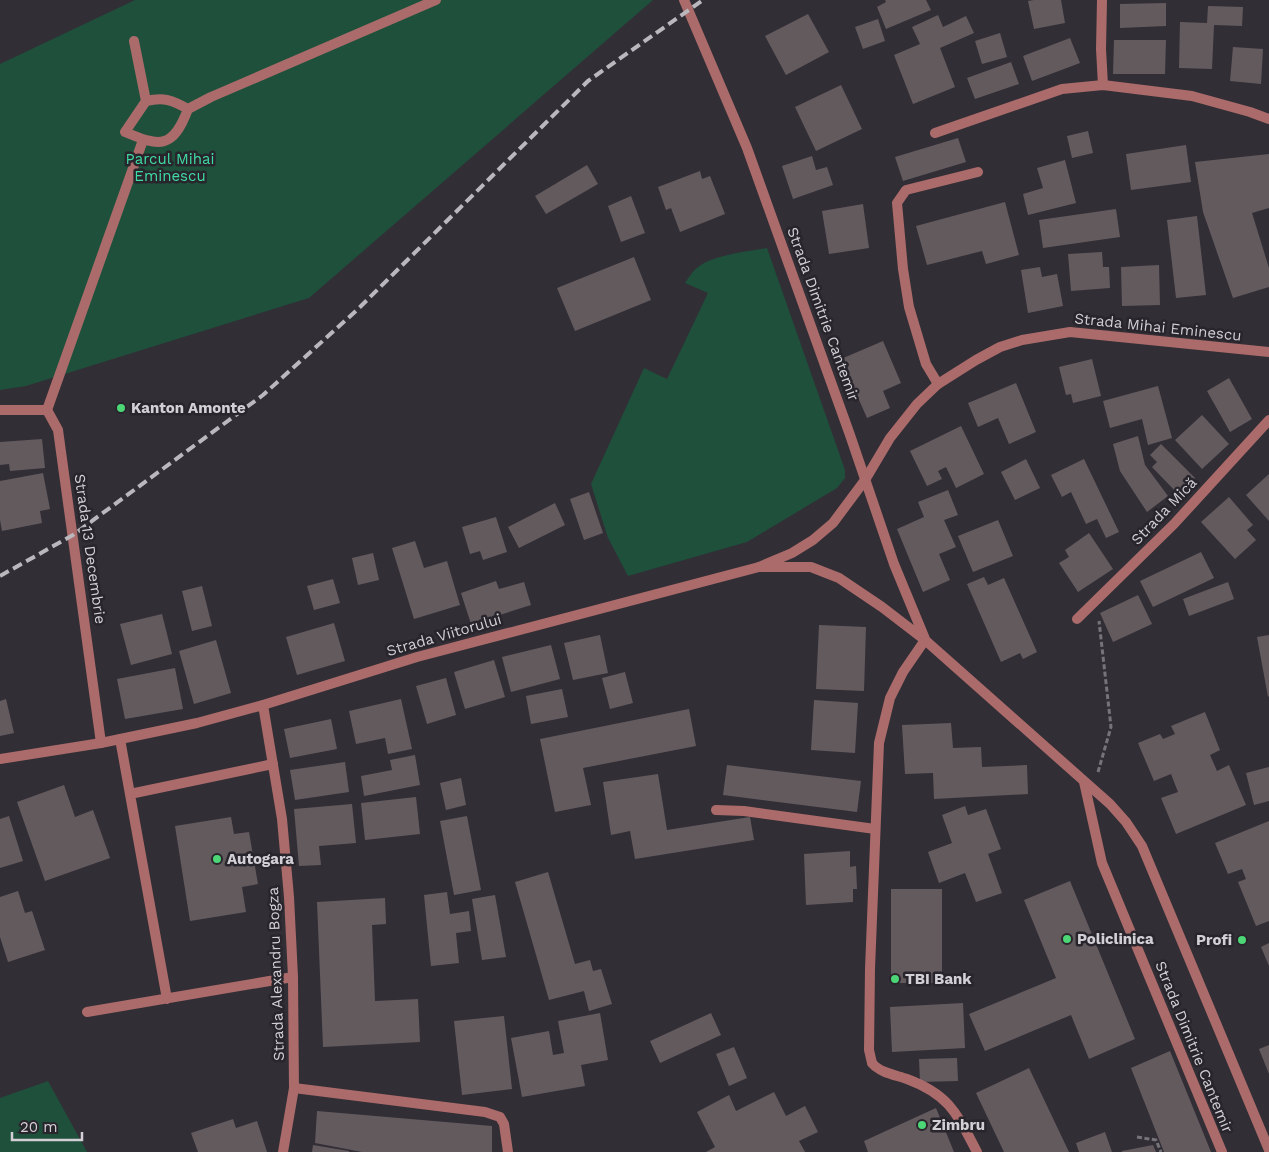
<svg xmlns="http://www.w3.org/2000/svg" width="1269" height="1152" font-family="'Work Sans',sans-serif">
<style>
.green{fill:#1e503b}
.building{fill:#635a5e}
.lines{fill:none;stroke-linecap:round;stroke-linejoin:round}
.path{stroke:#767379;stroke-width:3;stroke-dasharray:5 2.5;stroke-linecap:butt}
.service{stroke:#ab6b6a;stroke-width:10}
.pedestrian{stroke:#ab6b6a;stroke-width:10}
.minor{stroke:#ab6b6a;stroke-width:10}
.tertiary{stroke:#ab6b6a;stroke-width:10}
.rail{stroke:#bab8bd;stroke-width:4;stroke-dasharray:10 5;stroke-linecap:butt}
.poi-dot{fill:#4dd676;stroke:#28252c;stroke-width:2}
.labels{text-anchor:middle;stroke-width:5;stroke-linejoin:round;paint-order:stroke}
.park-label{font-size:15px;fill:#3fdca3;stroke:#28252c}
.street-label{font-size:15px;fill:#d2d0d5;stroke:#28252c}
.poi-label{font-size:15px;font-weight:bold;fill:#d2d0d5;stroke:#28252c;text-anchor:start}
</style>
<rect width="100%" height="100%" fill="#322e36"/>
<path class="green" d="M135 0H653L309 298 26 386 0 390V64Z
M767 248 845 470V478L837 488 747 542 628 576 608 538 591 484 644 368 667 379 708 293 685 283C689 277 694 269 701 265 715 255 750 251 767 248Z
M48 1081 87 1152H0V1098Z"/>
<path class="building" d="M885 0H926L931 10 886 29 877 7 886 2Z
M1034 0H1061L1065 23 1034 29 1028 1Z
M1166 3V26L1120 28V4Z
M1208 6 1243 7 1242 26 1214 25 1212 69 1179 68 1180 22 1207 23Z
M808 14 829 52 786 75 765 36Z
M938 15 943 27 966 16 974 33 940 48 955 87 913 104 894 55 920 44 912 27Z
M878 19 885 41 863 49 855 27Z
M1000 33 1007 57 982 64 975 41Z
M1070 38 1080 63 1032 81 1023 56Z
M1114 40H1166L1165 74H1113Z
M1233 47 1263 49 1261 84 1230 81Z
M1011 62 1019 84 975 99 967 78Z
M841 85 862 129 816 151 795 107Z
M1088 131 1093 153 1072 158 1067 136Z
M958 138 966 162 903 181 895 157Z
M1186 145 1191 182 1131 190 1126 154Z
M1269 154V208L1252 213 1269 268V287L1233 298 1203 212 1195 162Z
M812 156 816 170 827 167 833 185 793 199 782 166Z
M1065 160 1076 203 1028 215 1023 194 1043 188 1037 168Z
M587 165 598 184 546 214 535 196Z
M700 171 702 179 710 176 725 214 680 232 671 208 666 210 658 187Z
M631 196 645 233 621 242 608 206Z
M1005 202 1019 255 986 264 982 251 927 265 916 226Z
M863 204 869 248 829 254 822 211Z
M1116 209 1120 237 1043 248 1039 220Z
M1197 216 1206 295 1176 298 1167 220Z
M1102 252 1103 267H1109L1110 288 1071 291 1068 254Z
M634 257 651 300 575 331 557 288Z
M1159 265 1160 305 1122 306 1121 267Z
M1040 267 1042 277 1057 274 1063 306 1028 313 1021 270Z
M883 341 901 383 883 391 890 408 867 418 841 359Z
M1092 359 1101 396 1073 403 1071 394 1066 395 1059 367Z
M1229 378 1252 419 1230 432 1207 391Z
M1016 383 1036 432 1009 444 998 418 978 427 968 403Z
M1158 386 1172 438 1148 445 1142 419 1110 428 1103 401Z
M1202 415 1229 444 1202 469 1175 440Z
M961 426 984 474 956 488 946 467 938 471 942 479 927 486 910 451Z
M1138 436 1145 465 1168 496 1147 512 1120 471 1113 444Z
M42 439 45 468 10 471 9 464 0 465V442Z
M1161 444 1195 478 1178 494 1152 467 1157 462 1150 455Z
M1026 459 1040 488 1015 500 1001 472Z
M1084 459 1119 532 1106 538 1097 519 1086 524 1071 492 1062 497 1051 475Z
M43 473 50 509 40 511 42 523 2 531 0 520V481Z
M1269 474V521L1246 495Z
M948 490 958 515 944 520 956 547 939 554 950 580 923 592 897 529 924 517 918 502Z
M589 492 603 533 584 540 570 499Z
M1229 497 1253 525 1247 530 1256 540 1235 559 1201 522Z
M555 503 565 525 519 548 508 527Z
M496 517 507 552 483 560 480 551 470 554 462 527Z
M998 520 1013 556 973 572 958 536Z
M1089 533 1113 569 1078 592 1059 563 1069 557 1065 550Z
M415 541 424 568 447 561 460 605 414 619 392 548Z
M1201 552 1214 578 1153 607 1140 581Z
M373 553 379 580 358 585 352 558Z
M984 577 988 585 1004 578 1037 652 1023 659 1020 653 1001 662 967 584Z
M333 579 340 603 314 610 307 586Z
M496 581 499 589 524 582 531 605 471 624 461 593Z
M1228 582 1234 599 1189 616 1183 599Z
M202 586 212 626 192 631 182 591Z
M1138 595 1152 624 1113 642 1100 613Z
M162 614 172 654 131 665 120 624Z
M334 623 345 661 297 675 286 637Z
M819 625 866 627 864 691 816 689Z
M600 635 608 673 573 680 564 643Z
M1269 635V696L1268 697 1257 637Z
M216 640 231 693 194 704 179 651Z
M551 645 560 679 511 692 502 657Z
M494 660 505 697 465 709 454 672Z
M175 668 183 709 125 719 117 679Z
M625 672 633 703 610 709 602 678Z
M446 678 456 715 427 724 416 686Z
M562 689 568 717 531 724 526 696Z
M6 699 14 733 0 736V701Z
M401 699 412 749 388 754 385 738 356 744 349 711Z
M814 700 858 703 855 753 811 750Z
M689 709 696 746 583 768 591 805 555 812 540 739Z
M1205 712 1220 750 1210 755 1217 771 1229 765 1246 805 1176 834 1161 798 1178 792 1171 774 1154 781 1138 743 1160 734 1163 739 1175 734 1171 726Z
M331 719 337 749 290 758 284 729Z
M951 723 953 748 981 747 982 767 1027 765 1028 794 934 799 933 773 905 774 902 725Z
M415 755 420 785 364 796 361 776 392 770 390 760Z
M345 762 349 792 295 800 290 770Z
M727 765 861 781 857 812 723 795Z
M1269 767V801L1254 805 1246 773Z
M658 774 667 830 750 817 754 840 635 859 630 831 611 835 603 782Z
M461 778 466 805 446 810 440 783Z
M64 785 75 817 93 810 110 858 45 881 17 802Z
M416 797 420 834 365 840 361 803Z
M352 804 356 843 319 846 321 865 299 866 294 809Z
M965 806 968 815 986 809 1001 849 988 854 1002 893 976 902 965 873 939 883 928 852 952 843 942 815Z
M9 816 23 861 0 868V819Z
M467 816 481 890 454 895 440 821Z
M231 817 234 834 249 832 258 884 242 887 246 912 190 921 175 826Z
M1269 821V921L1256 926 1238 882 1246 879 1242 869 1228 874 1215 843Z
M850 851V867L856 866 857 889H853V902L806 905 804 854Z
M548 872 575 964 590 960 593 971 601 969 612 1004 589 1011 584 991 549 1000 515 882Z
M1070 881 1135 1039 1089 1059 1071 1015 985 1051 969 1014 1056 978 1024 900Z
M891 889H942V983H891Z
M18 891 25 913 32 911 45 950 8 962 0 937V897Z
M447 892 450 914 469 911 471 931 456 933 459 963 431 966 424 895Z
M495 895 506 957 482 960 472 899Z
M385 898 386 924 372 925 375 1001 418 999 420 1042 323 1047 317 902Z
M1269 943V966L1261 947Z
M963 1003 965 1048 892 1052 890 1007Z
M600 1013 608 1060 581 1065 585 1086 522 1097 511 1038 549 1031 553 1055 564 1053 558 1021Z
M711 1013 721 1035 660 1063 650 1041Z
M504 1016 512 1089 462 1095 454 1021Z
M1269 1045V1074L1259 1049Z
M734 1047 747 1078 729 1086 716 1054Z
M1170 1051 1211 1152H1164L1131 1068Z
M957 1058 958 1081 920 1082 919 1059Z
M1029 1068 1069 1152H1004L976 1093Z
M774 1092 786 1116 805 1106 818 1132 799 1141 805 1152H706L715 1147 697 1112 729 1095 736 1111Z
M936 1108 954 1152H868L864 1141Z
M317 1111 492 1126V1152H362L315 1143Z
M233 1119 236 1128 257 1121 267 1152H198L191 1133Z
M1105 1132 1112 1152H1079L1076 1143Z
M313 1145 349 1151V1152H312Z
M1153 1145 1156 1152H1122V1151Z"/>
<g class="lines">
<path class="path" d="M1098 772 1111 727 1099 621
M1137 1137 1156 1140 1161 1152"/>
<path class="service" d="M1102 0 1101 49 1103 85
M120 739 167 999
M130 794 273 764
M716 810 744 811 875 829
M87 1012 293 977
M872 1063C880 1073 896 1075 907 1079 950 1095 957 1114 977 1152
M294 1088 485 1112 500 1117 504 1124 508 1152"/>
<path class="pedestrian" d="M134 41 146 101
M188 109C172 100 164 97 146 101L125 132C160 147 173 149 188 109L211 97 436 0
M47 410 143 140"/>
<path class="minor" d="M684 0 747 148 850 435 894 564 925 639
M935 133 1062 89 1103 85 1192 96 1250 112 1269 119
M938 384 926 364 909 307 903 269 897 203 906 190 978 172
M0 410H47L58 430 101 743
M759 567H811L839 578 882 607 925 640 1110 804 1126 822 1142 846 1269 1150
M1077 619 1174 524 1269 420
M263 705 282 819 289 897 293 977 294 1088 283 1152
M1084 782 1102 863 1222 1152
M872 1063 869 1050 870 969 879 743 890 698 903 672 925 640"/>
<path class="tertiary" d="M0 759 101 743 197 723 263 705 417 657 759 567 792 553 813 540 833 523 865 480 890 438 917 404 938 384 976 360 1000 347 1022 340 1070 332 1269 352"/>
<path class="rail" d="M0 576 73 535 263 395 358 309 588 81 703 0"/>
</g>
<g class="poi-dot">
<circle cx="121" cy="408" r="5"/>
<circle cx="217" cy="859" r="5"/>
<circle cx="1067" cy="939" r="5"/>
<circle cx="1242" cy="940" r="5"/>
<circle cx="895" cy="979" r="5"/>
<circle cx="922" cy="1125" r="5"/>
</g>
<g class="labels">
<g class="park-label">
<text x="170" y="164">Parcul Mihai<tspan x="170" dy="17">Eminescu</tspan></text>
</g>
<g class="street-label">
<text transform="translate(823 314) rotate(70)" y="5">Strada Dimitrie Cantemir</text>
<text transform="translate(1158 327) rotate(6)" y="5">Strada Mihai Eminescu</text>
<text transform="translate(1164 511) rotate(-46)" y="5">Strada Mică</text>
<text transform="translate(90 549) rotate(82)" y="5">Strada 13 Decembrie</text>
<text transform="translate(444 635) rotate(-16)" y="5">Strada Viitorului</text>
<text transform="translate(276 974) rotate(-92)" y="5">Strada Alexandru Bogza</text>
<text transform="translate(1194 1047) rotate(68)" y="5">Strada Dimitrie Cantemir</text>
</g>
<g class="poi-label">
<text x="131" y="413">Kanton Amonte</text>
<text x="227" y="864">Autogara</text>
<text x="1077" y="944">Policlinica</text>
<text x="1232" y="945" text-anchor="end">Profi</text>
<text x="905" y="984">TBI Bank</text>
<text x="932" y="1130">Zimbru</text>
</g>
</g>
<path d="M12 1132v8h70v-8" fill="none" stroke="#d2d0d5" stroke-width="2.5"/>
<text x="20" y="1132" font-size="15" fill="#d2d0d5" stroke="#28252c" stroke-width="4" paint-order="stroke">20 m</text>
</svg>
